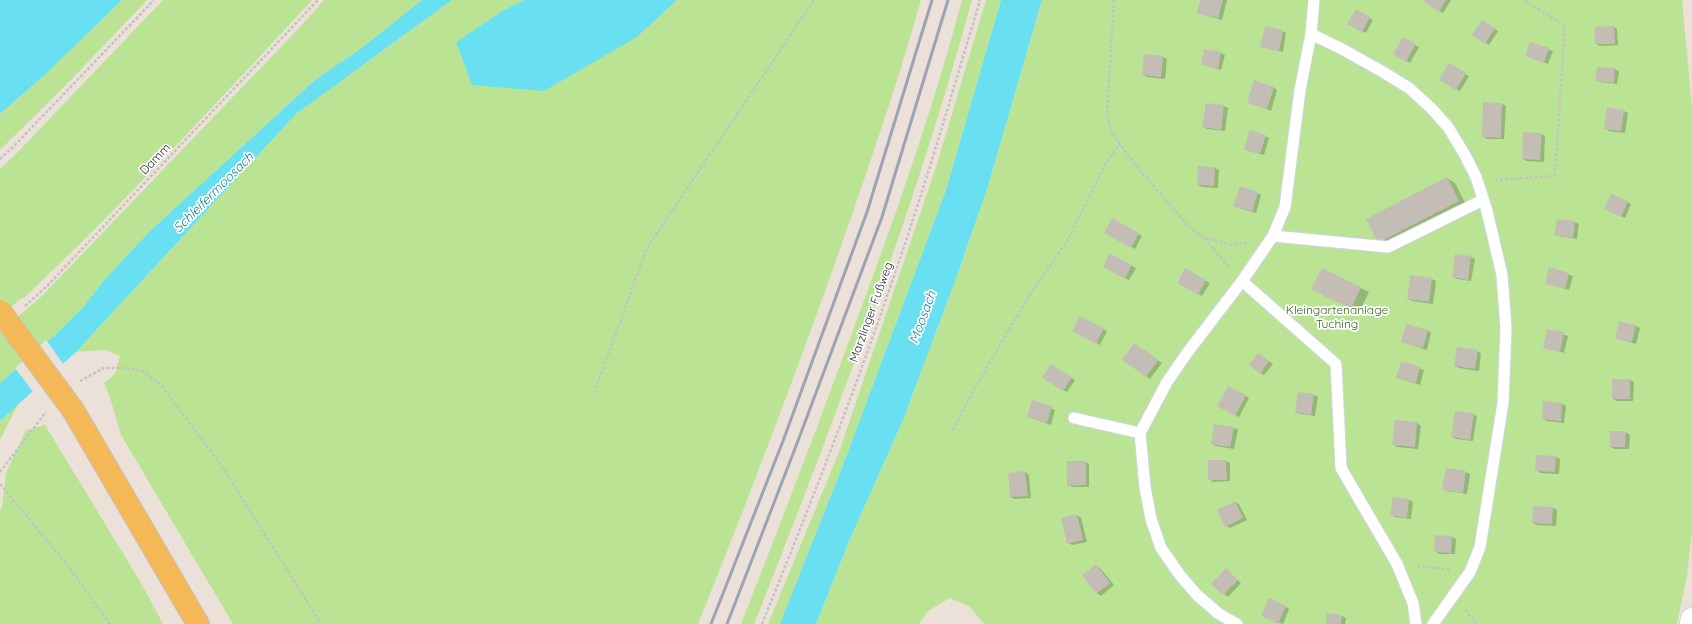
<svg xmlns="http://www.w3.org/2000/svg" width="1692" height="624" font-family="Quicksand,sans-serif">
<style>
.green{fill:#bae494}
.water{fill:#68e0f2}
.pier{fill:#ece1d9}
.shadow{fill:#0003}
.building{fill:#c4bdb5}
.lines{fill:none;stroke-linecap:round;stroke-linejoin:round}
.lane-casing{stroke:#cfd5e2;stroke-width:13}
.secondary-casing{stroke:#cfd5e2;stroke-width:24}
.primary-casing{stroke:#c3c3c3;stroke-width:24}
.path{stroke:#c3c3c3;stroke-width:2.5;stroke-dasharray:3 2;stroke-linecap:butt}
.lane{stroke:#fff;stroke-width:11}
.secondary{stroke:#fff;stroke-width:22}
.primary{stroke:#f4b956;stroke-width:22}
.rail{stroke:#9ca3b4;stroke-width:3}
.primary-bridge-casing{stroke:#c3c3c3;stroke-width:24;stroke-linecap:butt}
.primary-bridge{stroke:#f4b956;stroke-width:22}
.labels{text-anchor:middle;stroke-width:3.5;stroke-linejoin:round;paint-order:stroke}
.street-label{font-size:12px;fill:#292929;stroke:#fff}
.park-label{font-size:12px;fill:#336717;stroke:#fff}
.water-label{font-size:13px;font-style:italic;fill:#097e9c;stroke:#fff}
</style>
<rect width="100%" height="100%" fill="#ece1d9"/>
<path class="green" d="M122 0H147L66 85 0 150V114L47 73Z
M163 0H312C219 101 125 202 25 297L20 299 0 317V169L16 154Z
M324 0H422L363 47 315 80 151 230 105 279 84 306 57 333 0 383V332L41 297 300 27Z
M452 0H524L504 10 637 37 677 0H921C899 79 872 157 845 235 799 366 750 495 698 624H233L121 435 111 401 104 383 115 374 120 356 105 350 76 352 296 114Z
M962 0H972C935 135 890 267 841 398 813 474 784 549 754 624H741C778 530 814 436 849 341 891 228 931 117 962 0Z
M986 0H1001L946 190 843 465 784 615 780 624H768L839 452 936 167Z
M1042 0H1682L1692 107V530L1687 576 1677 624H984L970 607 950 598 928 611 919 624H816L850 539 903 420 958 273 988 186Z
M18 404 0 440V421Z
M45 425 141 583 163 624H0V510L2 508 6 473 26 430Z"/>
<path class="water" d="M0 0H122L47 73 0 114Z
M422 0H452L296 114 76 352 0 421V383L57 333 84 306 105 279 151 230 315 80 363 47Z
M524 0H677L637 37 544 91 472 85 456 42 504 10Z
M1001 0H1042L988 186 958 273 903 420 850 539 816 624H780L843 465 946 190Z"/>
<path class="pier" d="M46 340 64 365 34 393 15 368Z"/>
<path class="shadow" d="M1201 0H1227L1222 20 1198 13Z
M1425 0H1451L1443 13 1424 1Z
M1356 10 1373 20 1366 33 1349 24Z
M1482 21 1498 31 1489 45 1473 35Z
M1614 27 1617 29 1618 45 1600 46 1596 44Z
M1282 31 1286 33 1283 52 1262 47Z
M1403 38 1419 47 1410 63 1394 54Z
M1530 43 1553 51 1548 64 1526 56Z
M1221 53 1225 55 1221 70 1202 64Z
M1145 55 1163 57 1167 59 1165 79 1147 77 1143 75Z
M1449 65 1469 76 1460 91 1440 80Z
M1615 69 1619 72 1617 84 1600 82 1596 80Z
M1273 87 1277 90 1271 111 1248 102Z
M1206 104 1224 106 1228 108 1225 131 1207 129 1203 126Z
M1502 104 1506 106 1504 139H1487L1483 136Z
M1624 111 1628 113 1625 133 1609 131 1605 128Z
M1541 134 1545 136 1544 162 1527 161 1523 159Z
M1265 136 1269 138 1264 155 1249 151Z
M1199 167 1215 168 1219 170 1218 188 1202 187 1198 185Z
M1447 178 1455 183 1467 206 1387 247 1379 242Z
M1258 193 1261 195 1256 213 1238 208Z
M1627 202 1631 204 1625 218 1609 211Z
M1113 219 1142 236 1135 249 1105 232Z
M1575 222 1579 224 1577 239 1559 236 1555 234Z
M1110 255 1136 268 1129 280 1104 267Z
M1471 257 1475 259 1471 281 1457 279 1453 277Z
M1322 269 1369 292 1359 312 1321 294Z
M1550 269 1573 276 1569 290 1546 283Z
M1186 270 1210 283 1202 296 1178 283Z
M1432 279 1436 281 1433 304 1412 301 1408 299Z
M1081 317 1107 331 1100 345 1074 331Z
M1636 326 1640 328 1636 344 1616 338Z
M1427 330 1431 333 1427 350 1402 342Z
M1547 330 1568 336 1564 353 1544 347Z
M1138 346 1162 363 1150 379 1123 360Z
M1477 351 1481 353 1479 371 1459 368 1455 366Z
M1259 354 1273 364 1264 375 1260 373Z
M1401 363 1424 370 1420 385 1397 378Z
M1051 365 1075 380 1067 392 1043 378Z
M1630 380 1634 382 1633 401H1617L1613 399Z
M1228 387 1249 398 1239 417 1218 406Z
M1298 393 1314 395 1318 397 1315 416 1300 414 1296 412Z
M1033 401 1055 410 1051 425 1028 417Z
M1562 404 1566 406 1564 423 1547 421 1543 419Z
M1473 414 1477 416 1473 441 1456 439 1452 437Z
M1417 423 1421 426 1418 449 1397 447 1393 444Z
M1234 428 1238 430 1234 449 1216 446 1212 444Z
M1626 432 1630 435 1629 449H1615L1611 447Z
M1556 457 1560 459 1559 474 1540 473 1536 470Z
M1226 461 1230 463V481L1213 482 1209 479Z
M1085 462 1089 464V487H1072L1068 485Z
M1025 472 1029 475 1031 498 1015 499 1011 497 1009 474Z
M1466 472 1470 474 1467 494 1447 491 1443 489Z
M1393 498 1409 500 1413 502 1411 519 1395 517 1391 515Z
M1235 502 1239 504 1247 520 1230 528 1226 526Z
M1534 507 1553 508 1557 510 1556 526 1537 525 1533 523Z
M1077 515 1081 518 1087 542 1072 545 1068 543Z
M1436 536 1452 537 1456 539 1455 554H1439L1435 551Z
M1096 565 1100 568 1114 585 1101 596 1097 593Z
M1226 570 1241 583 1228 597 1212 584Z
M1285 606 1289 609 1283 624 1266 618Z
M1342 616 1346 618 1345 624H1327Z"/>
<path class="building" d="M1200 0H1223L1218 18 1197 13Z
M1424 0H1446L1439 12 1423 1Z
M1356 9 1370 17 1362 32 1347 24Z
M1482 20 1495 28 1485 44 1472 35Z
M1265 26 1283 30 1279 51 1260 47Z
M1614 26 1615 44H1595V27Z
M1403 37 1416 44 1406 62 1393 54Z
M1530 42 1549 48 1544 63 1525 56Z
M1204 49 1221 52 1218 69 1201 65Z
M1144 54 1163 56 1161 77 1142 75Z
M1449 63 1466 73 1456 90 1439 80Z
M1597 67 1615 68 1614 83 1595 81Z
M1254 80 1274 87 1267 109 1247 103Z
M1483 102 1502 103 1501 138 1482 137Z
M1206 103 1224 105 1221 130 1202 127Z
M1607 107 1624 110 1621 131 1604 129Z
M1249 130 1266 135 1260 154 1244 150Z
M1523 132 1542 133 1540 160 1522 159Z
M1198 166 1215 167 1214 186 1197 185Z
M1447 177 1459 201 1378 243 1366 219Z
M1240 186 1258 192 1252 212 1233 206Z
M1611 194 1628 201 1621 217 1604 209Z
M1112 218 1139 233 1131 248 1104 233Z
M1557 219 1575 221 1573 238 1554 235Z
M1109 253 1132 265 1125 279 1103 267Z
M1455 254 1471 256 1468 280 1452 277Z
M1549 267 1569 273 1565 289 1545 284Z
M1185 268 1206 280 1198 295 1177 283Z
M1322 268 1361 287 1351 309 1311 289Z
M1410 275 1432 278 1429 302 1407 299Z
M1080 316 1104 328 1096 344 1072 331Z
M1619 321 1636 325 1632 342 1615 339Z
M1406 324 1428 330 1423 348 1401 342Z
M1547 329 1564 332 1560 352 1543 348Z
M1134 343 1158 360 1146 377 1122 360Z
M1457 347 1478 350 1475 369 1454 366Z
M1258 353 1269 361 1260 374 1249 365Z
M1401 361 1420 367 1416 383 1396 378Z
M1051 364 1072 377 1063 391 1042 378Z
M1612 379H1630V399H1612Z
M1228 386 1246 395 1235 416 1217 406Z
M1298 392 1314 394 1311 415 1295 412Z
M1032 400 1052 406 1047 423 1027 417Z
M1543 401 1562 403 1561 421 1542 419Z
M1455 411 1474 413 1470 440 1451 437Z
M1395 420 1417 422 1415 447 1392 445Z
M1214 424 1234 427 1230 447 1211 444Z
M1610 431H1626L1625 447H1610Z
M1536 455 1556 456 1555 472 1535 471Z
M1208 460H1226L1227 480H1208Z
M1067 461H1086V485L1067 486Z
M1446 468 1466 471 1463 493 1442 490Z
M1025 471 1028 496 1010 497 1008 473Z
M1393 497 1409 499 1407 518 1390 515Z
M1235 501 1243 518 1225 527 1217 510Z
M1533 506 1553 507 1552 524 1532 523Z
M1077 514 1083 540 1067 544 1061 518Z
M1435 535 1452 536 1451 553 1434 552Z
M1096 564 1110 583 1096 594 1082 575Z
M1226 568 1238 580 1223 595 1211 584Z
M1269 598 1286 606 1278 624 1261 616Z
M1327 613 1342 615 1341 624H1326Z"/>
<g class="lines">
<g class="lane-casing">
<path id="lane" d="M1311 34 1342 49 1383 72 1409 88 1431 108 1448 127 1465 155 1476 177 1487 211 1502 275 1506 328 1503 403 1480 547 1470 572 1433 624
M1273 236 1388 247 1483 200
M1242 281 1336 364 1341 468 1397 564 1413 603 1416 624
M1074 418 1140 433
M1237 624 1219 614 1197 595 1179 574 1161 548 1151 519 1145 487 1140 433 1167 382 1187 353 1242 281 1273 236 1285 207 1300 90 1311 34 1314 0"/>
</g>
<g class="secondary-casing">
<path id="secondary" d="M1691 624 1692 619"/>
</g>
<g class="primary-casing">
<path id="primary" d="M73 410 198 624"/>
</g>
<path class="path" d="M1114 0 1107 115 1111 131 1132 161 1191 229 1203 237 1230 245 1246 243
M0 159 14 146 154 0
M1495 180 1555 176 1565 26 1524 0
M1204 238 1229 267
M25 306 47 286 318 0
M80 381 104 368H124L142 371 161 385 221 465 321 624
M594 393 647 248 814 0
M953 430 977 384 1029 296 1067 241 1107 161 1120 144
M0 472 46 412
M0 484 68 566 110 624
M1417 566 1450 570
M1465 610 1477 624
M762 624C809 508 855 391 895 273 926 183 953 91 980 0"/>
<use href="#lane" class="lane"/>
<use href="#secondary" class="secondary"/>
<use href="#primary" class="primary"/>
<path class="rail" d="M711 624 783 441 867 212 932 0
M727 624 796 446 882 217 948 0"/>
<g class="primary-bridge-casing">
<path id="primary-bridge" d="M0 311 73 410"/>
</g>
<use href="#primary-bridge" class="primary-bridge"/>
</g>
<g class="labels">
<g class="street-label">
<text transform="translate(155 159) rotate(-46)" y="4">Damm</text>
<text transform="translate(871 312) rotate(-70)" y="4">Marzlinger Fußweg</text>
</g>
<g class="park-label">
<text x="1337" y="314">Kleingartenanlage<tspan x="1337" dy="14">Tuching</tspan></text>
</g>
<g class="water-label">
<text transform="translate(213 192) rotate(-45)" y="5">Schleifermoosach</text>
<text transform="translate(922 317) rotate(-70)" y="5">Moosach</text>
</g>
</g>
</svg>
